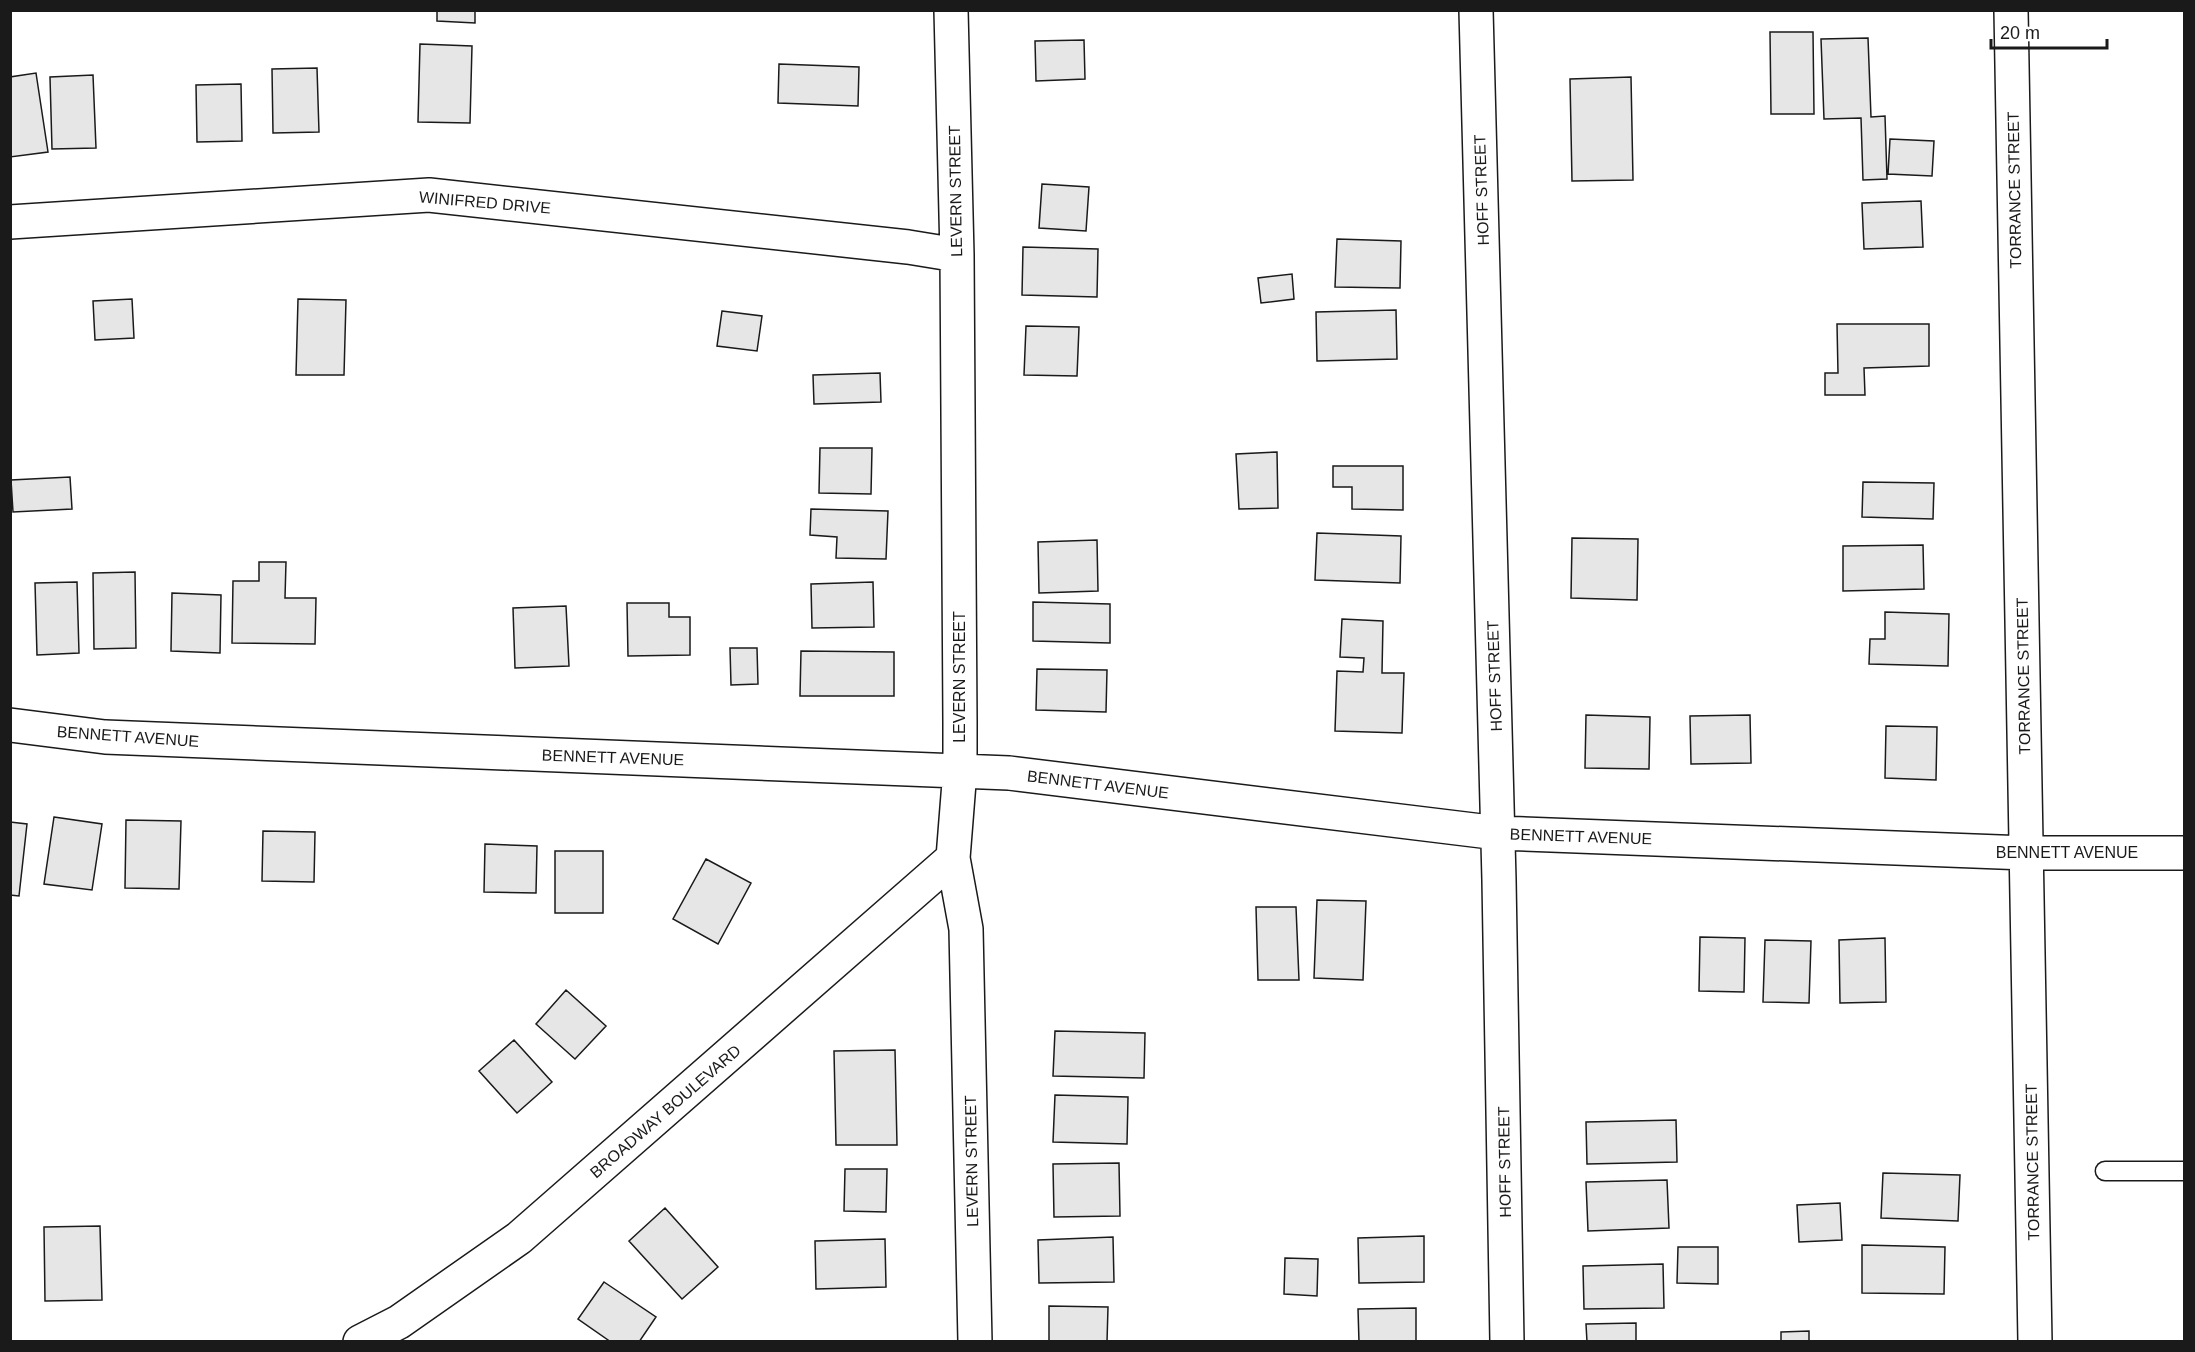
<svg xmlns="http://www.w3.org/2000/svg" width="2195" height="1352" font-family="Arial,sans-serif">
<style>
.building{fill:#e6e6e6;stroke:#1a1a1a;stroke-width:1.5}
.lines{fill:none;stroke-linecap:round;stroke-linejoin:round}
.service-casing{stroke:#1a1a1a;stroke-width:21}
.minor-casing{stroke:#1a1a1a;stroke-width:36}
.service{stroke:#fff;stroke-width:18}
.minor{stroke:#fff;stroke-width:33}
.labels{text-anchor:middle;stroke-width:4.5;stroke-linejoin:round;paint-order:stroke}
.street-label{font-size:16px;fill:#1a1a1a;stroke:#fff}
</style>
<rect width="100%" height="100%" fill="#fff"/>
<path class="building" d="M437 10H475V23L437 21Z
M1770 32H1813L1814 114H1771Z
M1868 38 1871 117 1885 116 1887 179 1863 180 1861 118 1824 119 1821 39Z
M1084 40 1085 79 1036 81 1035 41Z
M420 44 472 46 470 123 418 122Z
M779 64 859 67 858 106 778 103Z
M317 68 319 132 273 133 272 69Z
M36 73 48 152 10 157V77Z
M93 75 96 148 52 149 50 77Z
M1631 77 1633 180 1572 181 1570 79Z
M241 84 242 141 197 142 196 85Z
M1890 139 1934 141 1932 176 1888 174Z
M1042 184 1089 187 1086 231 1039 228Z
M1921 201 1923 247 1864 249 1862 203Z
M1337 239 1401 241 1400 288 1335 287Z
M1023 247 1098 249 1097 297 1022 295Z
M1292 274 1294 299 1261 303 1258 278Z
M132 299 134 338 95 340 93 301Z
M298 299 346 300 344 375H296Z
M1396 310 1397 359 1317 361 1316 312Z
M722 311 762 316 757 351 717 346Z
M1837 324H1929V366L1864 368 1865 395H1825V373H1838Z
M1026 326 1079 327 1077 376 1024 375Z
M880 373 881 402 814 404 813 375Z
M820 448H872L871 494 819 493Z
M1277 452 1278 508 1239 509 1236 454Z
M1333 466H1403V510L1352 509V487H1333Z
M70 477 72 509 13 512 11 480Z
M1863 482 1934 483 1933 519 1862 517Z
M811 509 888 511 886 559 836 558 837 537 810 535Z
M1317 533 1401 536 1400 583 1315 580Z
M1572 538 1638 539 1637 600 1571 598Z
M1097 540 1098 591 1039 593 1038 542Z
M1923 545 1924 589 1843 591V546Z
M259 562H286L285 598H316L315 644 232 643 233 581H259Z
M135 572 136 648 94 649 93 573Z
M77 582 79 653 37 655 35 583Z
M873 582 874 627 812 628 811 584Z
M172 593 221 595 220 653 171 651Z
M1033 602 1110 604V643L1033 641Z
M627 603H669V617H690V655L628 656Z
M566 606 569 666 515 668 513 608Z
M1885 612 1949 614 1948 666 1869 664 1870 639H1885Z
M1342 619 1383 621 1382 673H1404L1402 733 1335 731 1337 671 1363 672 1364 658 1340 657Z
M730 648H757L758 684 731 685Z
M801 651 894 652V696H800Z
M1037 669 1107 670 1106 712 1036 710Z
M1586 715 1650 717 1649 769 1585 768Z
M1750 715 1751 763 1691 764 1690 716Z
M1886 726 1937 727 1936 780 1885 778Z
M54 817 102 824 92 890 44 884Z
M126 820 181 821 179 889 125 888Z
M10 822 27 824 19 896 10 895Z
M263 831 315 832 314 882 262 881Z
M485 844 537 846 536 893 484 892Z
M555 851H603V913H555Z
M706 859 751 883 718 944 673 919Z
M1317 900 1366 901 1363 980 1314 978Z
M1256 907H1296L1299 980H1258Z
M1700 937 1745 938 1744 992 1699 991Z
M1885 938 1886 1002 1840 1003 1839 940Z
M1765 940 1811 941 1809 1003 1763 1002Z
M566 990 606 1026 575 1059 536 1024Z
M1055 1031 1145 1033 1144 1078 1053 1076Z
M514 1040 552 1082 517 1113 479 1071Z
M895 1050 897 1145H836L834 1051Z
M1055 1095 1128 1097 1127 1144 1053 1142Z
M1676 1120 1677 1162 1587 1164 1586 1122Z
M1119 1163 1120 1216 1054 1217 1053 1164Z
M845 1169H887L886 1212 844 1211Z
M1883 1173 1960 1175 1958 1221 1881 1218Z
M1667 1180 1669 1228 1588 1231 1586 1182Z
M1840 1203 1842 1240 1799 1242 1797 1205Z
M665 1208 718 1267 682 1299 629 1241Z
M100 1226 102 1300 45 1301 44 1227Z
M1424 1236V1282L1359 1283 1358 1238Z
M1113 1237 1114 1282 1039 1283 1038 1240Z
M885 1239 886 1287 816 1289 815 1241Z
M1862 1245 1945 1247 1944 1294 1862 1293Z
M1678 1247H1718V1284L1677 1283Z
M1285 1258 1318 1259 1317 1296 1284 1294Z
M1663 1264 1664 1308 1584 1309 1583 1266Z
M604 1282 656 1317 639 1342H611L578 1319Z
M1049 1306 1108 1307 1107 1342H1049Z
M1416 1308V1342H1359L1358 1309Z
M1636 1323V1342H1587L1586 1324Z
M1809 1331V1342H1781V1332Z"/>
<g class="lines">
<g class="service-casing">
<path id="service" d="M2105 1171H2184"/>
</g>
<g class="minor-casing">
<path id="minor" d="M951 10 957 255 960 721V770L953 858 966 929 975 1342
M1476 10 1499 880 1507 1342
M2011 10 2035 1342
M10 222 429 195 908 247 957 255
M10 725 105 737 1009 773 1498 833 2026 853H2184
M360 1342 399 1322 519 1238 953 858"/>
</g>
<use href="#service" class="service"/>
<use href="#minor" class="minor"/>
</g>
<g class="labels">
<g class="street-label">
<text transform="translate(1481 190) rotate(-92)" y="6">HOFF STREET</text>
<text transform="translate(2014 190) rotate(-91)" y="6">TORRANCE STREET</text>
<text transform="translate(955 191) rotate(-91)" y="6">LEVERN STREET</text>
<text transform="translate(485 202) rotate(5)" y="6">WINIFRED DRIVE</text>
<text transform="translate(1494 676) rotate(-92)" y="6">HOFF STREET</text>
<text transform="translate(2023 676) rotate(-91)" y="6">TORRANCE STREET</text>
<text transform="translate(959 677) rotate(-90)" y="6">LEVERN STREET</text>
<text transform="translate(128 736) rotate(4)" y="6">BENNETT AVENUE</text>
<text transform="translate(613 757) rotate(2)" y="6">BENNETT AVENUE</text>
<text transform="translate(1098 784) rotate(7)" y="6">BENNETT AVENUE</text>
<text transform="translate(1581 836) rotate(2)" y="6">BENNETT AVENUE</text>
<text x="2067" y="858">BENNETT AVENUE</text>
<text transform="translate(665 1111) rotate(-41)" y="6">BROADWAY BOULEVARD</text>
<text transform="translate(971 1161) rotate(-91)" y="6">LEVERN STREET</text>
<text transform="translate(1504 1162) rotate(-91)" y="6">HOFF STREET</text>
<text transform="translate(2032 1162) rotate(-91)" y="6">TORRANCE STREET</text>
</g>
</g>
<rect width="2195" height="1352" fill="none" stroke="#1a1a1a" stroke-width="24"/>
<path d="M1991 39v9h116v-9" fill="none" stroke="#1a1a1a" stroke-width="3"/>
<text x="2000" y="39" font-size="18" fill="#1a1a1a" stroke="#ffffff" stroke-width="4.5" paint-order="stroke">20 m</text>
</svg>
